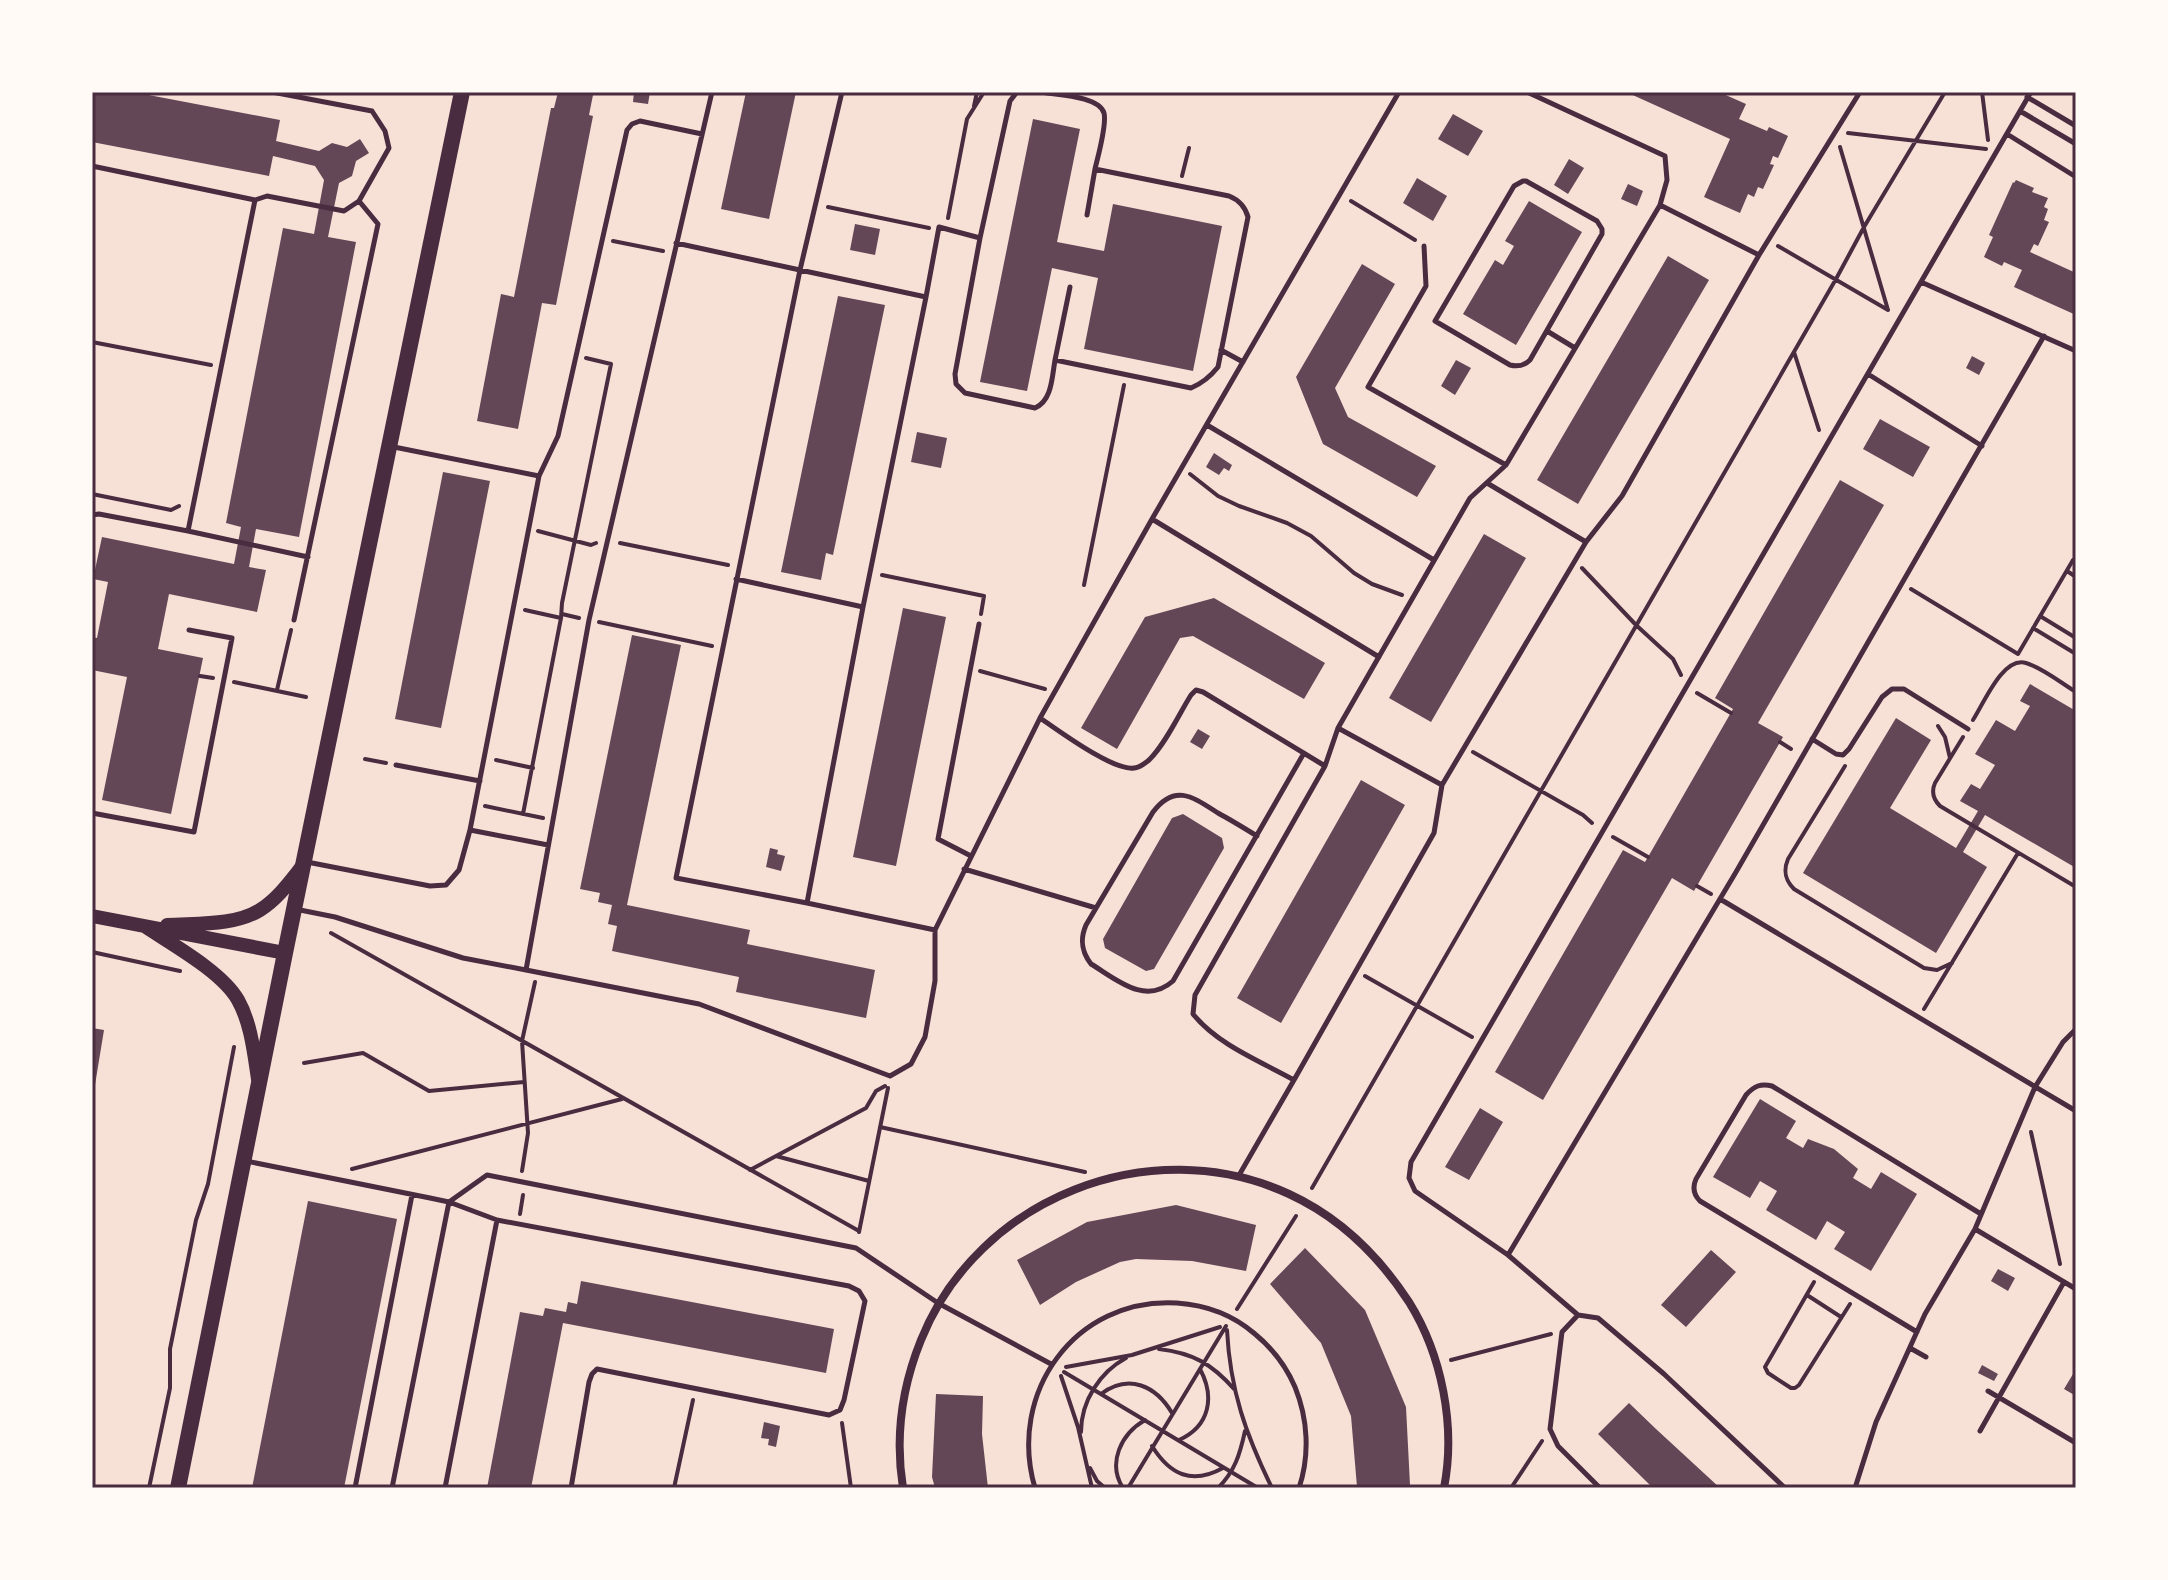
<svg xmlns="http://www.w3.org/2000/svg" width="2168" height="1580" font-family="'Fira Sans',sans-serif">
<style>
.building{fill:#644757}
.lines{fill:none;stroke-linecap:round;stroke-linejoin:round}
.path{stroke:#4a2c40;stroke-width:4}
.service{stroke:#4a2c40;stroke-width:5}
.minor{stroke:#4a2c40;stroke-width:8}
.tertiary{stroke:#4a2c40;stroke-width:14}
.secondary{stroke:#4a2c40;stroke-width:16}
.neatline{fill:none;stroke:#4a2c40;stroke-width:3}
</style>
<rect width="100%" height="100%" fill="#f7e1d7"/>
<path class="building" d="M92 92H133L280 120 276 141 319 151 332 143 347 147 360 139 369 153 356 161 352 176 339 183 328 237 356 242 299 537 256 529 249 567 266 570 257 612 169 594 158 649 203 658 171 814 102 800 127 677 92 670V637L97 638 108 582 93 579 102 537 234 564 241 527 226 523 283 228 314 234 324 180 315 166 273 156 269 176 92 142Z
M558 92H579L593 95 589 115 593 116 556 305 542 303 518 429 477 421 501 294 514 297 551 108H554Z
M634 92H650L648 104 633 102Z
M746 92H796L769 219 721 209Z
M1626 92H1719L1746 104 1739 119 1767 131 1769 127 1788 136 1778 158 1773 156 1770 164 1774 165 1763 189 1758 187 1754 197 1748 194 1740 213 1704 197 1730 139Z
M1453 114 1483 131 1468 156 1438 139Z
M1033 119 1080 129 1057 242 1104 251 1113 204 1222 226 1193 371 1084 349 1098 278 1052 268 1027 391 980 382Z
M1569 159 1584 168 1568 194 1554 185Z
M1417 178 1447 196 1433 221 1403 203Z
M2016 180 2034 188 2032 192 2048 198 2044 207 2048 209 2044 220 2049 222 2038 246 2034 244 2030 252 2076 273V315L2014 287 2022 270 2004 262 2002 266 1984 257 1993 237 1989 235 2013 182 2014 183Z
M1628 184 1643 191 1637 206 1621 199Z
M1529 201 1582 232 1516 345 1463 314 1495 260 1503 265 1514 246 1505 241Z
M855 224 880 229 875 255 850 250Z
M1668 256 1709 280 1578 504 1537 480Z
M1362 264 1395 284 1335 388 1348 417 1436 466 1417 497 1323 444 1296 377Z
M838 296 885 305 833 555 826 553 821 580 781 572Z
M1972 356 1985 363 1979 375 1966 368Z
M1456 360 1471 368 1455 395 1441 386Z
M1880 419 1930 447 1913 477 1863 449Z
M917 432 947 438 941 468 911 462Z
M1214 453 1232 465 1229 471 1224 468 1219 475 1206 467Z
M443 472 490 481 441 728 395 719Z
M1840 480 1884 505 1758 723 1783 737 1694 891 1672 878 1543 1100 1495 1072 1623 850 1645 862 1648 857 1733 709 1715 698Z
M1484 534 1526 558 1431 722 1389 698Z
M1214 598 1325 663 1304 699 1193 636 1180 638 1117 749 1081 728 1145 617Z
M903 608 946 617 896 866 853 857Z
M632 635 681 645 627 905 750 930 747 944 875 970 866 1018 736 992 739 977 612 951 617 926 608 924 612 905 598 902 600 893 580 889Z
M2030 684 2076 711V868L1985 815 1963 852 1987 867 1936 953 1803 873 1896 718 1931 740 1890 808 1956 848 1978 811 1960 801 1971 784 1980 789 1995 765 1975 754 1996 720 2015 731 2030 706 2020 701Z
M1198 729 1210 736 1202 749 1190 742Z
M1361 780 1405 805 1281 1023 1237 998Z
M1183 814 1222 838 1224 848 1154 969 1146 971 1105 948 1103 939 1172 818Z
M770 848 778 850 777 854 785 856 781 871 766 867Z
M92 1028 104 1030 94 1091 92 1090Z
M1760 1099 1796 1121 1786 1138 1803 1148 1808 1139 1834 1149 1858 1169 1853 1178 1871 1189 1881 1172 1917 1194 1871 1271 1834 1249 1845 1232 1827 1221 1816 1240 1766 1210 1777 1191 1760 1181 1750 1198 1713 1177Z
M1480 1108 1503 1122 1469 1180 1445 1167Z
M308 1201 397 1219 344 1488H252Z
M1176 1205 1256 1225 1246 1271 1192 1261 1136 1259 1120 1262 1076 1282 1040 1305 1017 1260 1087 1222Z
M1305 1248 1365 1310 1406 1407 1410 1485 1357 1487 1351 1416 1321 1343 1270 1284Z
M1711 1250 1736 1272 1686 1327 1661 1305Z
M1998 1269 2015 1278 2008 1291 1991 1281Z
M581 1281 834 1329 826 1373 563 1323 531 1488H487L520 1312 543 1316 545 1308 566 1312 568 1302 577 1304Z
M1982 1365 1998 1374 1994 1381 1978 1373Z
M2076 1369V1396L2064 1389Z
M936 1394 983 1396 982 1434 988 1488H935L932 1477Z
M1629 1403 1656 1429 1720 1488H1653L1598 1434Z
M764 1422 780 1426 776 1447 768 1445 769 1439 761 1438Z"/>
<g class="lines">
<path class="path" d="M1982 92 1988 140
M974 106 977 92
M1848 133 1986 149
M1840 147 1888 310
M1182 176 1189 148
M1351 201 1415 240
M828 207 929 228
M948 218 967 119 984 92
M613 241 663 251
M1778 246 1888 310
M92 342 211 365
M1794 352 1819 430
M1190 474 1218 496 1239 506 1287 523 1311 536 1354 573 1372 584 1402 595
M92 494 171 510 179 506
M538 531 591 545 596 543
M620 543 728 565
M1582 568 1636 625 1673 659 1681 675
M2067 571 2076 577
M882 575 984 596 981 614
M1084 585 1124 385
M1911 589 2018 654
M525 610 561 618
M562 614 579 618
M2040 616 2076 638
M599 622 712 646
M2033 628 2076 654
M2018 654 2073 560
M980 671 1045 689
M200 676 213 678
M234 682 306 697
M277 690 291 630
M1697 693 1731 713
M1973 720C1984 703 2003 656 2026 663 2043 668 2061 683 2076 692
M1938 726 1945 737 1950 758
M1963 737 1935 783C1931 792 1933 799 1940 806L2076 887
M1780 742 1791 749
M1473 752 1583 815 1592 823
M365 759 386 763
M496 760 533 768
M1845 766 1788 859C1783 871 1785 880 1794 889L1924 968 1937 970 1952 963
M485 806 543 818
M523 814 561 618 562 603 611 364 586 358
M1613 837 1648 857
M1697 886 1711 894
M331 933 859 1231
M92 952 180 971
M1365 976 1472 1037
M1924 1009 2018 853
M304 1063 363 1053 429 1091 524 1082
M880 1127 1085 1172
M2031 1132 2060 1264
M776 1156 869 1181
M352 1169 622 1099
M750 1170 866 1108 876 1091 885 1086
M522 1171 528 1133 522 1041 535 982
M1312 1188 1836 279 1864 227 1945 92
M520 1214 523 1195
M859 1232 888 1088
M1814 1282 1765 1367 1768 1373 1791 1388H1795L1799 1385 1850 1304
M1807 1295 1841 1317
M1237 1309 1296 1216
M1227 1330C1230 1390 1246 1435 1272 1488
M1159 1349C1193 1353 1212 1364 1234 1389
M1451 1360 1551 1334
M1066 1367 1132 1355 1220 1327
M1064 1372 1258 1488
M1061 1376 1078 1427 1092 1488
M1101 1394C1129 1373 1156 1386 1172 1413
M842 1423 851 1488
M1081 1432C1081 1401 1100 1372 1126 1358
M1179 1440C1210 1426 1215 1397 1200 1369
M1152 1446C1170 1475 1192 1485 1223 1468
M1090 1468 1097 1481 1105 1488
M149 1488 170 1388V1349L196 1220 208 1184 234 1047
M674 1488 693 1400
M1123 1488C1107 1463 1121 1434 1145 1420
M1128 1488 1226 1326
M1218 1488C1235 1471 1240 1454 1245 1431
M1511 1488 1542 1441"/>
<path class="service" d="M712 92 589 620 526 970 699 1004 890 1076 911 1064 925 1037 935 981V930L1040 718 1152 519 1399 92
M1017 92 1010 101 980 238 955 374 956 384 965 393 1035 408C1052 401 1052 377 1055 360L1191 388C1203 383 1210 377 1218 367L1248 217C1245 206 1239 200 1229 196L1095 169C1098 156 1107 125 1104 113 1099 96 1057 95 1041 92
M1527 92 1665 156 1667 180 1660 205 1759 255 1860 92
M2027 97 2076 126
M2020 111 2076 144
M2007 134 2076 177
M92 166 255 200 267 196 344 211 359 201 389 148 385 131 372 111 272 92
M1523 181H1526L1597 221 1602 229V234L1530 360C1524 366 1518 367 1510 365L1435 321 1514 186Z
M255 200 188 531 308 557
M1660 205 1506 465 1470 498 1338 728 1325 766 1195 995 1193 1014C1218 1045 1260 1061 1294 1080L1434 833 1442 785 1586 542 1622 496 1759 255
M1087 215 1095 169
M676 243 800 270 842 92
M1424 246 1426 286 1368 387 1506 465
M1921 282 2076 351
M926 297 939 227 980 238
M1547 331 1575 348
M1221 350 1243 362
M1055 360 1070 287
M1868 374 1982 446
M1207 425 1434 560
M539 476 558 436 627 130 632 124 640 121 702 134
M1487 483 1586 542
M92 515 99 514 188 531
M1152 519 1379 657
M736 579 863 607
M294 620 378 224 359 201
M1040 718C1059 731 1113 771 1134 768 1139 768 1147 762 1150 759 1166 743 1179 714 1191 695L1196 690 1203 692 1325 766
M1338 728 1442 785
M1812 739 1836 754 1843 755 1849 749 1882 697 1892 689H1904L1968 729
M396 765 480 781
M92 813 194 832 232 638 189 630
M470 830 548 845
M1257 836C1244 828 1231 820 1218 813 1193 797 1175 783 1153 812L1086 925C1080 939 1081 951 1091 964 1116 979 1145 1006 1173 981L1304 753
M971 856 938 839 979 624
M307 862 430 886 446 885 459 870 470 830 539 476 394 447
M964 869 1096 908
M1720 899 2076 1111
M807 903 676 878 800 270 926 297 863 607 807 903 935 930
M295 909 335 917 463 958 526 970
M246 1161 430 1198 449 1202 497 1220 849 1286 859 1291 865 1301 844 1400 840 1410 829 1415 597 1369 592 1374 589 1382 571 1488
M1238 1177 1294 1080
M1975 1229 2076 1289
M1508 1255 1736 872 2044 336
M1578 1315 1508 1255 1415 1191 1409 1178 1411 1162 2031 92
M1917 1332 1700 1201C1694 1195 1692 1188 1696 1179L1746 1095C1754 1086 1761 1083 1772 1086L1981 1214
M1910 1348 1926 1357
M1988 1391 2076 1443
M1980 1431 2064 1282
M355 1488 412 1195
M392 1488 449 1202 487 1175 856 1248 938 1303 1051 1364
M445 1488 497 1220
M1035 1488C1007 1393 1075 1297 1177 1303 1206 1305 1232 1314 1255 1334 1272 1348 1286 1366 1295 1387 1308 1419 1310 1455 1299 1488
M1600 1488 1558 1446 1550 1429 1562 1332 1578 1315 1598 1318 1664 1374 1785 1488
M1855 1488 1876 1422 1925 1314 1975 1229 2035 1087 2063 1042 2076 1029"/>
<path class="minor" d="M903 1488C895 1438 902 1387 921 1340 978 1198 1150 1130 1289 1194 1339 1217 1379 1256 1409 1302 1442 1355 1456 1426 1444 1488"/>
<path class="tertiary" d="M92 916 285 953
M167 925C197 923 234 926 260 910 278 899 291 880 304 864
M146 927C173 945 222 972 238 1000 251 1023 254 1053 258 1079"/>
<path class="secondary" d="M178 1488 285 953 462 92"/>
</g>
<rect width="2168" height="1580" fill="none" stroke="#fffaf5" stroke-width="188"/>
<rect x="94" y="94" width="1980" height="1392" class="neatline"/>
</svg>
